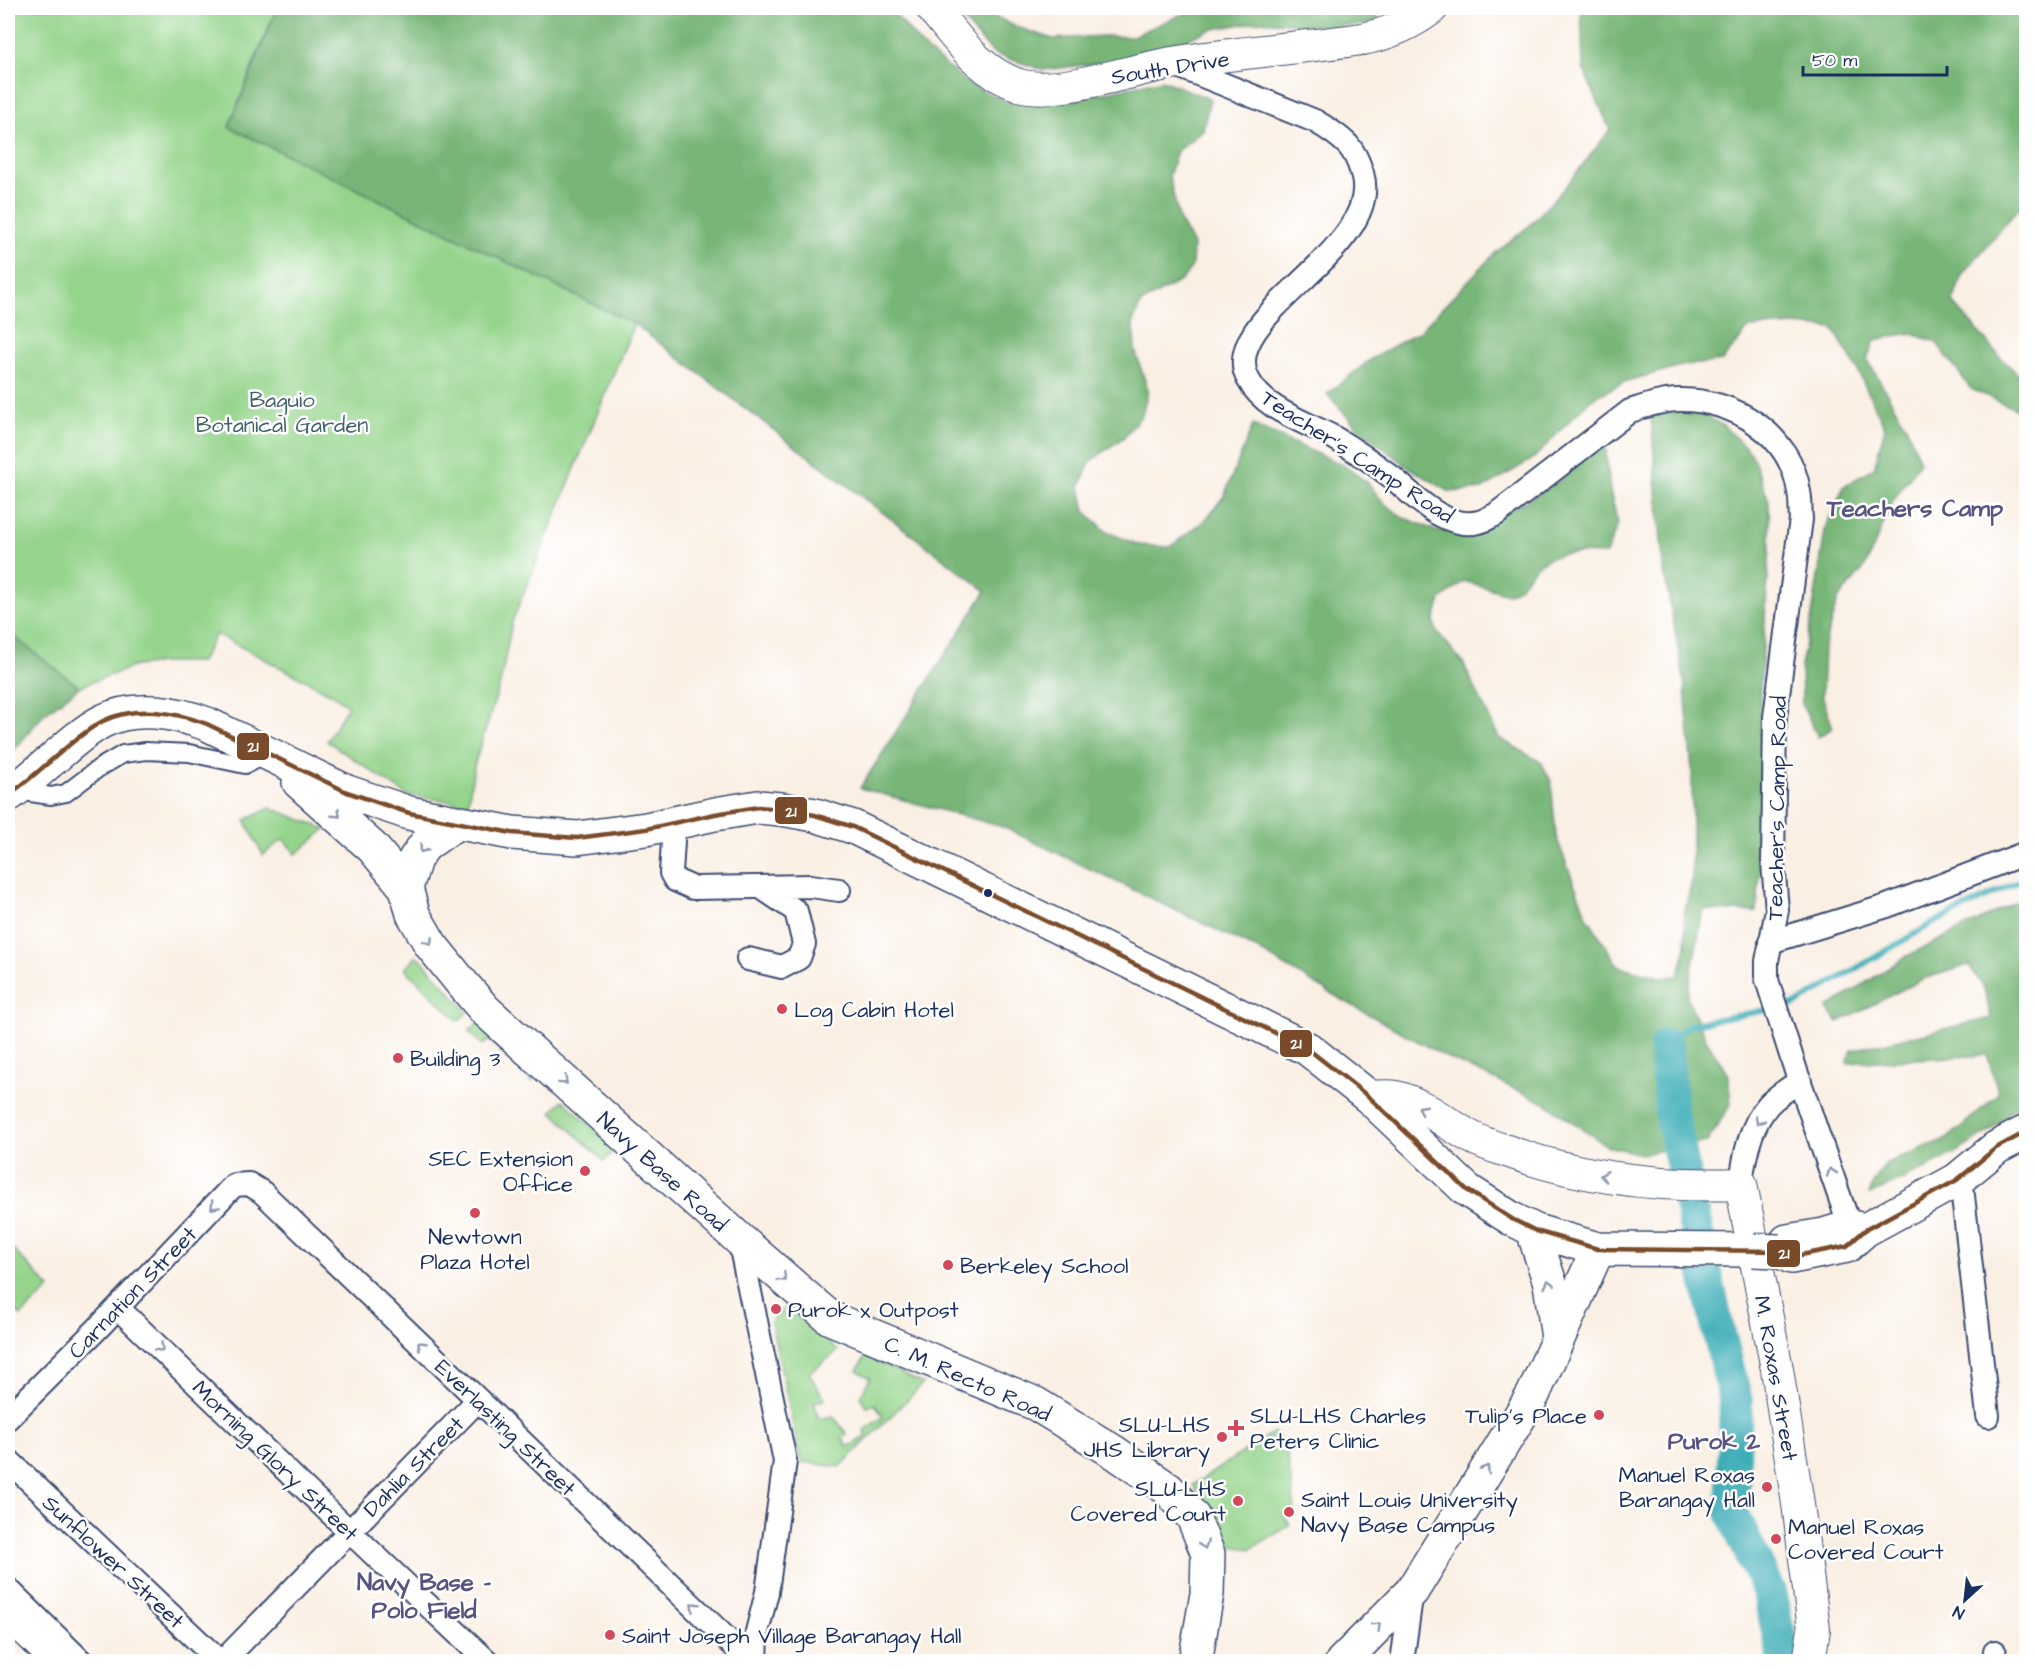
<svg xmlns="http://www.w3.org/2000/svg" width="2034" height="1669" font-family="'Architects Daughter',sans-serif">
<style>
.green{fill:#94d48b;stroke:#588274;stroke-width:1.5}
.forest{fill:#77b677;stroke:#49726a;stroke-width:1.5}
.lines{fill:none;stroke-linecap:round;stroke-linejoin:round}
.stream{stroke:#3cadb7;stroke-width:6}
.river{stroke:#3cadb7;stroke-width:34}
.pedestrian-casing{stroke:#3c4c72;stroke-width:20}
.minor-casing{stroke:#3c4c72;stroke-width:26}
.secondary-casing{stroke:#3c4c72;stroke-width:34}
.primary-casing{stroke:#3c4c72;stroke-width:36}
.pedestrian{stroke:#fff;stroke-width:16}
.minor{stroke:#fff;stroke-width:22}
.secondary{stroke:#fff;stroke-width:32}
.primary{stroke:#fff;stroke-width:33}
.primary-bridge-casing{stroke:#3c4c72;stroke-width:36;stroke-linecap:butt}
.primary-bridge{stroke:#fff;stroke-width:33}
.bus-1-casing{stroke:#fff;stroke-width:9}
.bus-1{stroke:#7a4b2a;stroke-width:4.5}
.oneway{stroke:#8d97ae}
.bus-dot{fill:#1b2f5e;stroke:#fff;stroke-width:2}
.poi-dot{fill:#d1495b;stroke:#fff;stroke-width:2}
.labels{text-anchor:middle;stroke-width:5;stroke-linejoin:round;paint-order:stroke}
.street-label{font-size:22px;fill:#1b2f5e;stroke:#fff}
.park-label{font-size:22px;fill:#3f616c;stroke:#fff}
.poi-label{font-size:22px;fill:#1b2f5e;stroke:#fff;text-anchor:start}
.neighbourhood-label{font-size:24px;font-weight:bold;fill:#595382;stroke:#fff}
.line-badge{stroke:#fff;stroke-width:2}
.badge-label{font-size:16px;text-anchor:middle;font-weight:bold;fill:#fff}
</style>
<rect width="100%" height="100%" fill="#fff"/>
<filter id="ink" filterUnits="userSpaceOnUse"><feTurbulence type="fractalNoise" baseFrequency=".0167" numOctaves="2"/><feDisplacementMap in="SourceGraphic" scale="12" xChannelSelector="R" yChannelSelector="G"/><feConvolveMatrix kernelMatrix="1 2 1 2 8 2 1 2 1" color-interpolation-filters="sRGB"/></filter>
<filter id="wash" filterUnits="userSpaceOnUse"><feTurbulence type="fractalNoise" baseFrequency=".008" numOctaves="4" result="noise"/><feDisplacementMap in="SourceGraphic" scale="24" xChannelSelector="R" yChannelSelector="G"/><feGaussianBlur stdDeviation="1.35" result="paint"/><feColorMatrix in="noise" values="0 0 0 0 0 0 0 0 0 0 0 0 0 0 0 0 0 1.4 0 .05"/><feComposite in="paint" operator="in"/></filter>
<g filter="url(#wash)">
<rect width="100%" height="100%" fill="#faefe3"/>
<path class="green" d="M8 8H277L260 47 229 127 634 324 512 622 500 684 474 766 468 804 407 795 327 741 348 706 332 694 216 634 201 662H170L135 666 79 687 8 632Z
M270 808 326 829 296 854 283 839 263 855 245 820Z
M415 957 420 958 468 1012 458 1021 405 969Z
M478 1022 532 1072 534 1078 532 1082 489 1040 483 1045 469 1032Z
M563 1100 616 1149 604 1161 552 1112Z
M8 1244 50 1288 21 1316 8 1302Z
M786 1306 838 1351 809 1373 825 1400 814 1402 819 1419 833 1416 847 1434 842 1438 848 1447 867 1436 864 1430 883 1417 875 1404 867 1407 860 1397 870 1378 857 1370 866 1356 923 1384 840 1467 801 1462 771 1322Z
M1274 1432 1286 1446 1295 1508 1284 1516 1290 1525 1251 1549 1231 1546 1193 1485Z"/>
<path class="forest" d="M277 8H890L922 46 970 85 1010 103 1075 99 1162 80 1210 99 1203 130 1177 151 1169 176 1179 219 1193 245 1192 266 1182 280 1141 303 1133 322 1135 350 1148 390 1142 415 1124 437 1091 461 1080 486 1085 511 1107 532 1139 545 1170 547 1206 519 1224 496 1253 425 1343 465 1367 482 1383 502 1402 517 1437 531 1474 529 1531 498 1559 481 1601 440 1606 451 1610 491 1618 524 1606 554C1578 553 1550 549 1531 572 1521 585 1523 586 1508 594L1464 581 1441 600 1434 621 1436 630 1463 663 1499 738 1541 762 1551 781 1556 836 1570 873 1587 916 1618 966 1660 977 1678 976 1686 947 1684 914 1692 881V770L1684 679 1663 566 1651 417 1671 407 1701 413 1724 426 1751 453 1769 501 1770 546 1760 692 1763 823 1757 912 1703 910 1687 997 1708 1043 1728 1074 1731 1104 1707 1142 1642 1154 1607 1146 1545 1103 1448 1058 1339 998 1258 950 1003 827 860 788 986 591 634 324 229 127Z
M952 8H980L986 12 1014 26 1053 39 1105 36 1131 37 1180 15 1202 8H1364L1382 21 1365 25 1320 26 1260 21 1208 30 1167 49 1102 63 1044 70 994 54Z
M1581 8H2026V209L2021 206 1962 275 1953 302 2000 357 2024 380H2026V414L1971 389 1936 342 1909 333 1875 340 1867 359 1908 430 1920 462 1894 499 1865 567 1838 599 1824 646 1822 695 1833 728 1818 737 1802 705 1801 665 1811 621 1826 525 1844 486 1874 468 1885 428 1856 367 1833 328 1793 325 1749 328 1722 361 1681 366 1624 382 1591 399 1533 459 1482 489 1450 492 1408 467 1359 429 1327 394 1371 359 1420 331 1495 253 1530 225 1567 185 1610 130 1583 68Z
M8 632 79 687 43 715 8 758Z
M2026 899V1099C2010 1109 2003 1122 1988 1132 1952 1158 1910 1176 1869 1195L1874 1181 1886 1163 1948 1138 1999 1094 1987 1055 1847 1063 1852 1050 1991 1018 1984 988 1969 965 1923 979 1838 1022 1827 1008 1907 956 2020 900Z"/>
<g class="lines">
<path class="stream" d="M1781 1007 1796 1004 1935 922 2026 878
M1666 1046 1689 1025 1771 1009"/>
<path class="river" d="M1666 1046 1671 1112 1716 1321 1736 1401 1732 1512 1769 1592 1785 1662"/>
</g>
</g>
<g filter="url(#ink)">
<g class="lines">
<g class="pedestrian-casing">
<path id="pedestrian" d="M17 791 51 796 66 793 99 768 123 754 146 751 189 753 245 765 268 754"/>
</g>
<g class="minor-casing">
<path id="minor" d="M1173 64 1315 121C1327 128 1338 135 1348 145 1355 153 1359 163 1362 173 1386 250 1215 316 1248 379 1264 410 1304 421 1333 437 1353 449 1374 463 1393 478 1415 497 1446 530 1479 522 1484 521 1490 517 1495 515L1630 411C1646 406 1662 400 1679 400 1734 399 1791 434 1799 492 1801 500 1800 510 1801 519L1775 717 1773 863 1777 910 1767 961V980L1796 1071 1850 1227
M671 824 673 841 671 873 675 880 693 888 811 886 839 890
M1770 942 1887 906 2026 853
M748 959 782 967 799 958 804 944 796 911 762 888
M1957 1180 1963 1196 1988 1416
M1741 1184C1744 1157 1750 1125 1769 1104 1778 1095 1789 1088 1800 1081
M739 1239 785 1461 767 1592 757 1632 756 1662
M118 1308 348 1530 488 1662
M8 1418 98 1328 234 1185 249 1184 262 1192 751 1662
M8 1460 220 1662
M8 1589 82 1662
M8 1619 52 1662
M222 1662 478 1400
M1402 1662 1412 1591
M1994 1662 1995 1652"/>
</g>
<g class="secondary-casing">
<path id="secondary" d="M932 8C957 38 980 73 1019 85 1058 96 1130 70 1172 63 1235 53 1299 48 1362 39 1389 34 1410 25 1432 8
M1369 1097C1377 1097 1388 1095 1396 1097 1422 1103 1446 1123 1469 1136 1480 1142 1494 1147 1507 1151 1580 1178 1662 1187 1741 1184L1777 1369 1798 1504 1814 1629 1809 1662"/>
</g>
<g class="primary-casing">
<path id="primary" d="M299 782 373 848 406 888 413 914 431 945 460 981 485 1010 739 1239 830 1318 1036 1404 1114 1452 1168 1489 1193 1517 1208 1554 1207 1594 1195 1662
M8 795C22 786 35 774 48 763 65 749 82 732 103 721 135 705 175 712 207 724L347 792 409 813 512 833 577 838 646 829 715 814 758 807 781 809 815 815 853 827 1308 1049 1369 1097 1467 1190 1512 1219 1536 1231 1598 1249 1753 1250
M406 888 415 859 425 845 456 823
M1865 1230 1850 1227 1824 1235 1787 1241 1779 1251 1791 1257 1847 1246 1865 1230 1957 1180 1996 1148 2026 1132
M1536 1231V1240L1550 1283 1558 1338
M1342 1662 1412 1591 1533 1395 1598 1249"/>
</g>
<use href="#pedestrian" class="pedestrian"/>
<use href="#minor" class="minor"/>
<use href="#secondary" class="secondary"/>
<use href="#primary" class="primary"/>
<g class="primary-bridge-casing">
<path id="primary-bridge" d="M1753 1250 1779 1251"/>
</g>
<use href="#primary-bridge" class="primary-bridge"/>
<g class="bus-1-casing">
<path id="bus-1" d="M8 795C22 786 35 774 48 763 65 749 82 732 103 721 135 705 175 712 207 724L347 792 409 813 512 833 577 838 646 829 715 814 758 807 781 809 815 815 853 827 1308 1049 1369 1097 1467 1190 1512 1219 1536 1231 1598 1249 1779 1251 1791 1257 1847 1246 1865 1230 1957 1180 1996 1148 2026 1132"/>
</g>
<use href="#bus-1" class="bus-1"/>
</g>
<defs><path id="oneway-chevron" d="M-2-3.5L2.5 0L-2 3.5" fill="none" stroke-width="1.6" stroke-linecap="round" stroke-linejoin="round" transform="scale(1.5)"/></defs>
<g class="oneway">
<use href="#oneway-chevron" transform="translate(337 814) rotate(43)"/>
<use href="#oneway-chevron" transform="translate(423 849) rotate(129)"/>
<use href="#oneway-chevron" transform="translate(429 941) rotate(58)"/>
<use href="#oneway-chevron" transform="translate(564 1081) rotate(42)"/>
<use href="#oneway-chevron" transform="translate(1422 1109) rotate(-152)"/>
<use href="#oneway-chevron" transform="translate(1759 1121) rotate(116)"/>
<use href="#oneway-chevron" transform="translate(1831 1172) rotate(-109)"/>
<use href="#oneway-chevron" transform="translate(1604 1176) rotate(-173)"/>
<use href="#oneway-chevron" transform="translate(214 1206) rotate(133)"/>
<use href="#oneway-chevron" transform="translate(783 1278) rotate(41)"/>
<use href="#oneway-chevron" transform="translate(1549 1284) rotate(-103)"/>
<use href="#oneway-chevron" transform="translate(421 1345) rotate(-136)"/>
<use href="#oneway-chevron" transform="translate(160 1348) rotate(44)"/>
<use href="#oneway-chevron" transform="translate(1486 1469) rotate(-58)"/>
<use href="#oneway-chevron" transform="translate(1204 1545) rotate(70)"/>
<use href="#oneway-chevron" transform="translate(694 1606) rotate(-136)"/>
<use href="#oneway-chevron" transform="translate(1377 1626) rotate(-45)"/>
</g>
</g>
<circle class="bus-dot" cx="988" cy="893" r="5"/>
<g class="poi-dot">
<circle cx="782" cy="1009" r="6"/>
<circle cx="398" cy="1058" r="6"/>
<circle cx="585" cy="1171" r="6"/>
<circle cx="475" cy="1213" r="6"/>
<circle cx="948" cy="1265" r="6"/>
<circle cx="776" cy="1309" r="6"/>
<circle cx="1599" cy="1415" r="6"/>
<path d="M1233 1419h6v6h6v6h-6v6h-6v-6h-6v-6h6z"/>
<circle cx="1222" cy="1437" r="6"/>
<circle cx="1767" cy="1487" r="6"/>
<circle cx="1238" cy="1501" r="6"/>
<circle cx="1289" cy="1512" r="6"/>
<circle cx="1776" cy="1539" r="6"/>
<circle cx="610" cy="1635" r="6"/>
</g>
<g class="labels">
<g class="street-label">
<text transform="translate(1170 67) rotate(-9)" y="8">South Drive</text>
<text transform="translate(1358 456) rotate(33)" y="8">Teacher's Camp Road</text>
<text transform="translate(1776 808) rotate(-89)" y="8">Teacher's Camp Road</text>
<text transform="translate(663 1171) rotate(42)" y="8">Navy Base Road</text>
<text transform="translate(132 1292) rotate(-46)" y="8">Carnation Street</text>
<text transform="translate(968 1378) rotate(24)" y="8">C. M. Recto Road</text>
<text transform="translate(1777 1378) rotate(80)" y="8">M. Roxas Street</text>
<text transform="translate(506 1427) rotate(44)" y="8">Everlasting Street</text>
<text transform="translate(276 1460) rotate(44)" y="8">Morning Glory Street</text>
<text transform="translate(413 1466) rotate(-45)" y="8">Dahlia Street</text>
<text transform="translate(114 1561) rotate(43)" y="8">Sunflower Street</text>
</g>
<g class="park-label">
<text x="282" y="407">Baguio<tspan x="282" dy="25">Botanical Garden</tspan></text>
</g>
<g class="poi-label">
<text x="794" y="1017">Log Cabin Hotel</text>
<text x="410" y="1066">Building 3</text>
<text x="573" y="1166" text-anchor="end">SEC Extension<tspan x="573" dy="25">Office</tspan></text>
<text x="475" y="1244" text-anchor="middle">Newtown<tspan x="475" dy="25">Plaza Hotel</tspan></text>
<text x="960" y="1273">Berkeley School</text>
<text x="788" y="1317">Purok x Outpost</text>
<text x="1250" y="1423">SLU-LHS Charles<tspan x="1250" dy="25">Peters Clinic</tspan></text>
<text x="1587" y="1423" text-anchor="end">Tulip's Place</text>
<text x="1210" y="1432" text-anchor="end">SLU-LHS<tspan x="1210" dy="25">JHS Library</tspan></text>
<text x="1755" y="1482" text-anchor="end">Manuel Roxas<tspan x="1755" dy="25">Barangay Hall</tspan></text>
<text x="1226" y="1496" text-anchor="end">SLU-LHS<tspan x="1226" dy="25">Covered Court</tspan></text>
<text x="1301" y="1507">Saint Louis University<tspan x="1301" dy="25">Navy Base Campus</tspan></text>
<text x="1788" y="1534">Manuel Roxas<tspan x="1788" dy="25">Covered Court</tspan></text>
<text x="622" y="1643">Saint Joseph Village Barangay Hall</text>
</g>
<g class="neighbourhood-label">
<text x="1915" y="516">Teachers Camp</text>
<text x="1714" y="1449">Purok 2</text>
<text x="424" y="1590">Navy Base -<tspan x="424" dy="28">Polo Field</tspan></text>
</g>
</g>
<g class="line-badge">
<rect x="236" y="732" width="34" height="29" rx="6" fill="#7a4b2a"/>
<rect x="774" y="796" width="34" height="29" rx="6" fill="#7a4b2a"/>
<rect x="1279" y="1029" width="34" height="29" rx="6" fill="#7a4b2a"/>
<rect x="1766" y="1239" width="35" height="29" rx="6" fill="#7a4b2a"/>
</g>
<g class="badge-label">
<text x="253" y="752">21</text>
<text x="791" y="817">21</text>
<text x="1296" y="1049">21</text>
<text x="1784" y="1259">21</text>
</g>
<rect width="2034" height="1669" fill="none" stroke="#fff" stroke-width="30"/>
<g transform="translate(1965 1600) rotate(207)" stroke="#ffffff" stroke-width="4.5" paint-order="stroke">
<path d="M0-4.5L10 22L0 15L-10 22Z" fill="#1b2f5e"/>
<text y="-9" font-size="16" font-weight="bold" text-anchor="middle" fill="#1b2f5e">N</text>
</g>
<path d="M1803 66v9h144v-9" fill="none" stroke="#1b2f5e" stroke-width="3"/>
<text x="1812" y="66" font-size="18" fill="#1b2f5e" stroke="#ffffff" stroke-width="4.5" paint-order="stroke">50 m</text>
</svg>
